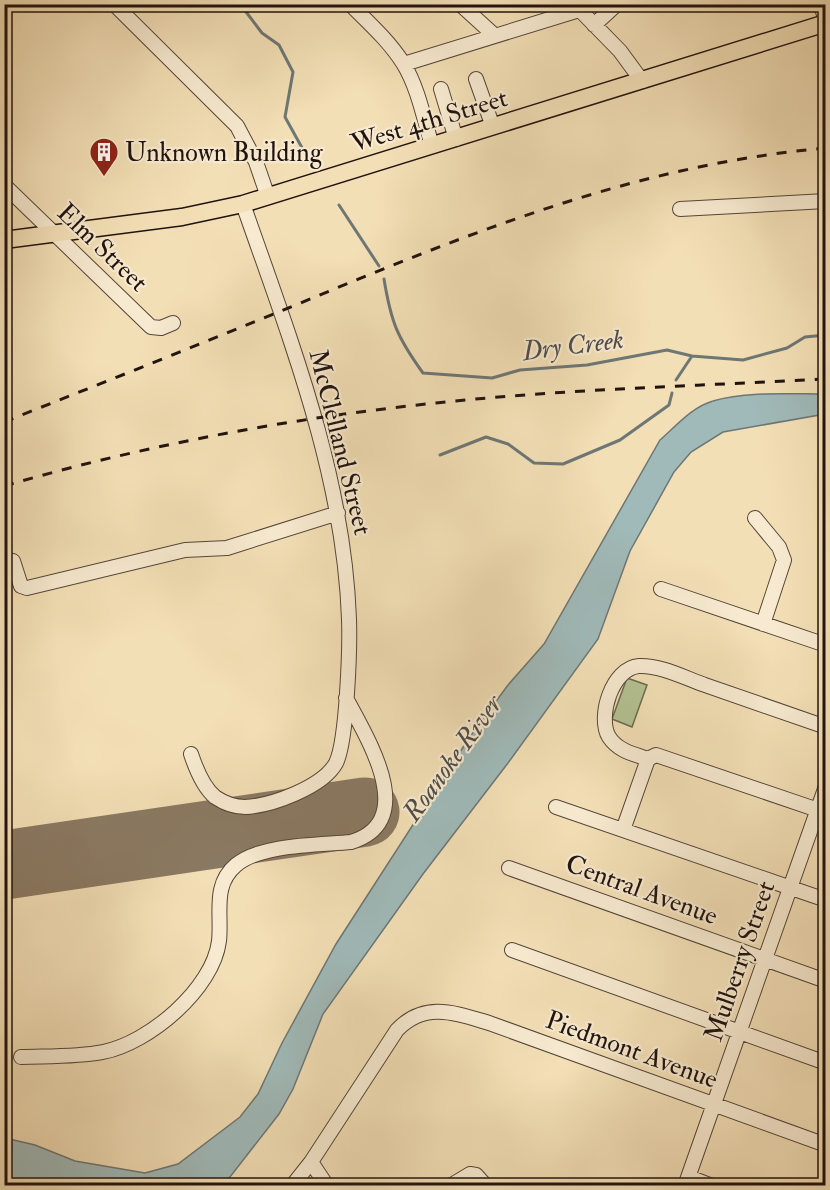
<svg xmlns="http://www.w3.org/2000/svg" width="830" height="1190" font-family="'IM FELL Double Pica',serif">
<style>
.green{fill:#b5c393;stroke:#6a6b51;stroke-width:1.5}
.water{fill:#a0bab9;stroke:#6d7775;stroke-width:1.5}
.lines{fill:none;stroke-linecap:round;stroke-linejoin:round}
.stream{stroke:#6d7775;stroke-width:3}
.runway{stroke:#8a7962;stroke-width:69}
.minor-casing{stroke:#554639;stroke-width:16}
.major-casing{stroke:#20130f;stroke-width:19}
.minor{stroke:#f7ead0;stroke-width:14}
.major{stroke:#f3dfb6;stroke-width:16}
.rail{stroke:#20130f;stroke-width:3;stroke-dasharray:10 10;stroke-linecap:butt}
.labels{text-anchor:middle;stroke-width:4.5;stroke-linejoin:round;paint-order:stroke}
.street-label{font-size:26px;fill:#20130f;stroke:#f7ead0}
.poi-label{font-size:26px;fill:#20130f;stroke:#f7ead0;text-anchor:start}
.water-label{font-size:27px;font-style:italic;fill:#4d4d4a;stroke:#f7ead0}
</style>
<rect width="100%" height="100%" fill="#f3dfb6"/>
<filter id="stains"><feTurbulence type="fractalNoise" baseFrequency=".00333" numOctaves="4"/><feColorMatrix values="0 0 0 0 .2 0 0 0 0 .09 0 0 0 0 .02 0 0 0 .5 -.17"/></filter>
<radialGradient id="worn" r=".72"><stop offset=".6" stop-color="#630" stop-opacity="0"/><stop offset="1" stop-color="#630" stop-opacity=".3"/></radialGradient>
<path class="green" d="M627 678 647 685 632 727 612 719Z"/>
<path class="water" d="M825 394V414L723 432 691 452 674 472 630 551 598 639 508 763 423 874 323 1014 293 1089 279 1114 230 1177 214 1186 5 1185V1138L35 1145 75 1161 145 1173 178 1164 240 1117 258 1094 282 1043 336 944 469 738 508 685 544 644 660 440C676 426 692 407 713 401 745 391 791 394 825 394Z"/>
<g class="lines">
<path class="stream" d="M240 4 262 33 279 45 293 72 285 117 311 164
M339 205 379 266
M384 279C391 322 397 337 423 373L492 378 520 370 587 365 667 350 692 356 743 360 787 348 805 337 826 335
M676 380 692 356
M440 455 486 437 508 444 534 463 563 464 620 440 669 405 672 393"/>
<path class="runway" d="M4 865 365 812"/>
<g class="minor-casing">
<path id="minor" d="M114 4 237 126 256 162 268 197
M350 4C369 23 389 41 403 63 418 87 424 119 432 146
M460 4 494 35
M574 4 620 51 642 81
M820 4 826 19
M594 25 617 4
M404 64 579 10
M476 79 493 127
M441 89 456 139
M4 185 151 327 161 328 173 323
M680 209 826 201
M755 518 779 547 784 560 763 624
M13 561 21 586 27 588 185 550 227 548 338 513
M661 589 826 645
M191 754C196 769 203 787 215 797 224 803 234 807 245 807 271 806 323 787 336 763 347 741 350 647 349 619 344 475 290 339 243 204
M648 759C634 754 618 751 609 737 597 717 612 668 639 666 660 665 685 678 705 685 745 699 785 713 826 727
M648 759 656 755 824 812
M556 807 826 900
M623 830 648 759
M509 868 826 981
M512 950 826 1063
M21 1057C48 1056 77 1057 103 1052 149 1043 213 989 219 941 222 914 212 885 236 865 261 844 319 845 351 842 420 821 367 738 346 698
M311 1162 327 1186
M689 1177 712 1186
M292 1186 311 1162 397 1030C425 1001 455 1013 489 1023L826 1145
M450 1186 470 1174 476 1175 486 1186
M685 1186 826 786"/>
</g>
<g class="major-casing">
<path id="major" d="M4 240 182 217 243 204 826 23"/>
</g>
<use href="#minor" class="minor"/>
<use href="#major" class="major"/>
<path class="rail" d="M4 422C102 383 201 344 298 304 472 232 636 165 826 148
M4 486C145 445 291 418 436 403 565 389 696 386 826 379"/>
</g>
<defs>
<g id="building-pin" transform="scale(1.5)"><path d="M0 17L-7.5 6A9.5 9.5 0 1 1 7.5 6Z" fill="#8f2418" stroke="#f7ead0"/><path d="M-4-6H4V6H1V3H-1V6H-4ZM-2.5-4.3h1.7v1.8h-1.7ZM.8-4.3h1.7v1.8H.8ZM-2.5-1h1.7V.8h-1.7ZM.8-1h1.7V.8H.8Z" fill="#fff"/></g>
</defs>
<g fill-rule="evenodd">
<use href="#building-pin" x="104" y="152"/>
</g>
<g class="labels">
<g class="street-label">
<text transform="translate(429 120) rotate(-17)" y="9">West 4th Street</text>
<text transform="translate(103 247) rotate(44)" y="9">Elm Street</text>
<text transform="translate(341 442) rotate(76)" y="9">McClelland Street</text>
<text transform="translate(642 889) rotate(20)" y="9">Central Avenue</text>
<text transform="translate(739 961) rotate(-71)" y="9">Mulberry Street</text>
<text transform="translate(632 1049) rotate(20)" y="9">Piedmont Avenue</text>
</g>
<g class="poi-label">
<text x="125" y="161">Unknown Building</text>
</g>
<g class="water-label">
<text transform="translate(573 345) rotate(-7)" y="9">Dry Creek</text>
<text transform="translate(452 758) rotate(-54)" y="9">Roanoke River</text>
</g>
</g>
<rect width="830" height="1190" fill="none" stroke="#f3dfb6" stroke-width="24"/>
<rect x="6" y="6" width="818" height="1178" fill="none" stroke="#20130f" stroke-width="3"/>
<rect x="12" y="12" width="806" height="1166" fill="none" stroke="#20130f" stroke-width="1.5"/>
<rect width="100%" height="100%" filter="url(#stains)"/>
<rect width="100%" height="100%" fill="url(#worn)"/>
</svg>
